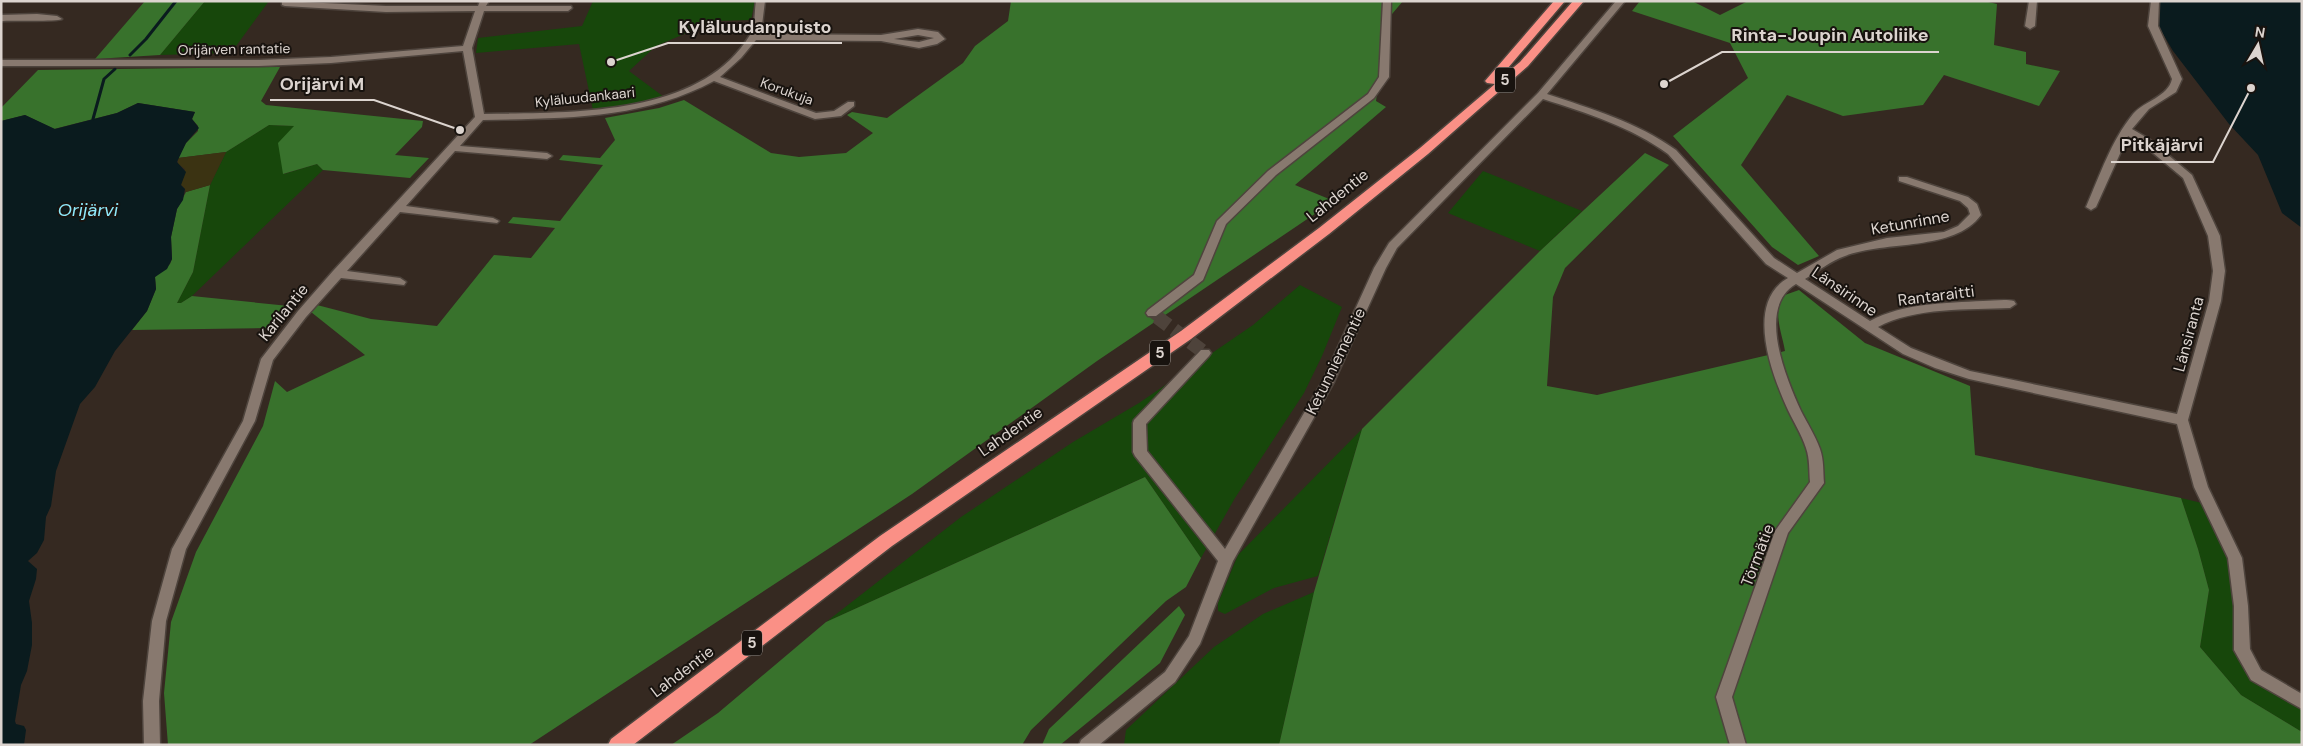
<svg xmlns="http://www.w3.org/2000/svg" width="2303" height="746" font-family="'DM Sans',sans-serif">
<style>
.green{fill:#17470b}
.forest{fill:#38722c}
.sand{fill:#3b3312}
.water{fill:#0a1b1e}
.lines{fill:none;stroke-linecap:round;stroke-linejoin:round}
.stream{stroke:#0a1b1e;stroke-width:3}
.minor-tunnel-far1{stroke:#4e433b;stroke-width:10;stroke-dasharray:10 5;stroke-linecap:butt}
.minor-tunnel{stroke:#4e433b;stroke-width:14;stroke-dasharray:14 7;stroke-linecap:butt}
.minor-casing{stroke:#4e443d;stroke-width:3}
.highway-casing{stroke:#4e443d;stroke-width:3}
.minor{fill:#88796f;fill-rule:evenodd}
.highway{fill:#fa9086;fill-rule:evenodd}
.labels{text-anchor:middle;stroke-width:4;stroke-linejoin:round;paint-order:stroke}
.far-street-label{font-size:14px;fill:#dcd4cf;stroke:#18130f}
.shield{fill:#18130f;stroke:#a19a95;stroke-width:1}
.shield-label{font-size:15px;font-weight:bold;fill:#dcd4cf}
.street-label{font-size:16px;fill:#dcd4cf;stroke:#18130f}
.water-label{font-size:18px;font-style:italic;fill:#90eafb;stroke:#18130f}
.leader{fill:none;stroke:#dcd4cf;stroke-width:2}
.callout-dot{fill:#dcd4cf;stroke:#18130f;stroke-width:2}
.callout-label{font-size:18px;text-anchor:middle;font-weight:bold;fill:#dcd4cf;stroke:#18130f;stroke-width:4;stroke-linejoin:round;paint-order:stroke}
</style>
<rect width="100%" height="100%" fill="#352921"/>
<path class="green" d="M205 1H269L231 53 160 55Z
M593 1H755L751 20 715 21 656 46 629 71 664 97 625 106 593 110 579 44 476 53 478 38 582 26Z
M269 125 294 126 284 174 317 164 323 170 192 296 181 303H177L193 272 210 185 226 152Z
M1483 171 1582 211 1540 251 1448 213Z
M1300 285 1342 307 1322 356 1304 393 1235 498 1201 558 1145 477 826 622 961 517 1073 442 1139 403 1253 325Z
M1362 429 1318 576 1274 588 1225 614 1218 611V603L1238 555Z
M2181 498 2210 505 2231 548 2242 650 2256 675 2302 702V732L2241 695 2200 647 2209 590 2198 549Z
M1314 592 1279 745H1124L1126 730 1214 647 1263 614Z"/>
<path class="forest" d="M145 1H205L160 55 95 59Z
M1011 1H1403L1387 20 1376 101 1386 107 1295 185 1334 201 1097 361 912 494 529 745H168L164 693 171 622 196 552 263 426 275 381 287 392 365 355 311 312 317 305 371 319 437 326 494 255 531 258 555 228 508 223 513 217 560 221 603 165 559 160 563 155 600 158 615 140 605 118 659 108 684 100 771 153 799 157 846 153 873 133 847 115 852 112 887 118 963 63 975 46 1008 21Z
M1640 1H1692L1720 15 1748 1H1984L1997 4 1994 45 2026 52V64L2060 71 2039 106 1944 75 1923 105 1843 116 1787 95 1741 165 1819 256 1798 265 1772 247 1673 136 1748 78 1730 43 1632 11Z
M280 67 261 101 266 105 423 121 422 127 395 155 429 158 410 178 323 170 317 164 283 174 278 143 294 126 269 125 226 152 178 158 186 143 198 131V126L192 119 195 112 138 103 117 113 54 129 25 115 1 121V108L38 70Z
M1645 153 1669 165 1565 268 1553 297 1547 386 1597 395 1785 351C1782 333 1773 314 1782 296L1799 290 1865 343 1970 386 1975 455 2181 498 2198 549 2209 590 2200 647 2241 695 2302 732V745H1279L1314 592 1362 429 1540 251Z
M210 185 193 272 177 303H181L192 296 289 306 269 328 132 330 147 311 156 289 155 277 170 264 172 259 171 237 177 209 186 192Z
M1145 477 1201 558 1186 587 1166 601 1031 730 1022 745H671L718 713 826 622Z
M1179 606 1185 615 1160 663 1060 745H1042L1049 729Z"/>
<path class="sand" d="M226 152 210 185 186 192 185 189 181 185 185 169 178 164V158Z"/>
<path class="water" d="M2160 1H2302V228L2282 213 2258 155 2229 124 2173 51 2156 22Z
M138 103 195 112 192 119 199 128 186 143 177 162 186 172 181 185 185 189 183 200 177 209 171 237 172 259 167 269 155 277 156 289 147 311 115 351 95 387 80 404 56 471 51 506 46 517 44 540 37 553 28 561 37 569 36 579 29 601 32 623V645L27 671 21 685 15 721 16 724 24 726 26 730 24 745H1V121L25 115 55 129 117 113Z"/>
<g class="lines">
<path class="stream" d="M130 55 146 39 176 1
M93 119 104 79 115 69"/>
<path class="minor-tunnel-far1" d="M1152 313 1159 318"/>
<path class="minor-tunnel" d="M1157 317 1205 353"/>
<g class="minor-casing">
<path id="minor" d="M282 1 386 6H478L480 1H489L486 6H571L572 8 568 11H484L472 48 484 114C569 112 700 118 750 35 756 24 754 12 756 1H765L762 25 759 34 881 35 918 29 938 32 945 39 937 44 919 48 881 41 756 40 741 58 720 77 816 113 834 111 848 102H854V106L841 116 815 119 714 81C641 120 563 118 483 120L460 146 547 153 552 156 547 159 455 151 406 206 493 218 499 221 497 223 400 212 347 271 400 278 406 282 404 285 341 278 306 317 273 360 255 421 186 549 166 621 159 701 160 745H144L143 701 152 621 172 549 243 421 261 359 298 311 333 271 475 117 463 51 331 63 259 66H1V60H259L331 57 463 46 475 11 386 12 285 6 282 5ZM918 35 934 38 919 42 894 39Z
M1383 1H1391L1389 77 1374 98 1276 175 1226 224 1203 280 1156 316H1148L1146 313 1148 310 1194 275 1217 221 1268 171 1368 94 1379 77Z
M1616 1H1625L1547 94C1592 109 1637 122 1676 150L1774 258 1797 273 1837 250 1887 238 1944 232 1958 226 1970 214 1968 208 1960 201 1899 181V177H1907L1968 197 1977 204 1981 215C1954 252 1886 240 1845 256 1831 261 1818 271 1805 279L1870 321C1903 303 1946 303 1983 301 1993 301 2005 299 2014 301L2016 304 2010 308C1970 310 1914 307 1878 327L1911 348 1970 371 2177 414 2209 301 2213 271 2208 236 2183 178 2141 143 2128 136 2096 207 2091 210 2086 207C2100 175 2111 141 2133 114 2144 101 2168 97 2172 79L2148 26 2151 1H2159L2158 26 2182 79 2176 92 2149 109 2132 129 2149 139 2192 175 2220 236 2225 271 2221 301 2188 420 2208 487 2242 558 2248 606 2250 649 2261 670 2302 694V709L2251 680 2234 650V606L2228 558 2194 487 2177 424 1969 379 1935 368 1903 354 1796 284C1756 307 1786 378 1801 411 1807 423 1815 435 1820 449 1824 460 1823 472 1824 483L1788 533 1732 697 1746 745H1730L1716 697 1775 531 1810 482C1809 471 1810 459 1806 448 1802 435 1794 423 1788 410 1772 375 1744 303 1788 278L1766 264 1668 154C1631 127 1587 113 1543 99L1397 248 1386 268 1334 382 1233 561 1200 644 1175 682 1099 745H1079L1081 740 1165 672 1189 636 1218 561 1135 456 1133 452V423L1134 420 1201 350H1209L1211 353 1209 356 1146 424 1147 451 1225 549 1322 382 1374 268 1389 243 1538 93Z
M2029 1H2037L2035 26 2030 29 2025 26Z
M37 14 57 16 62 19C57 22 11 20 1 21V15Z"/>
</g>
<g class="highway-casing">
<path id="highway" d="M1554 1H1565L1496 82 1520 62 1573 1H1584L1528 66 1428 154 1329 234 1191 339 892 546 633 745H608L611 739 880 536 1181 331 1319 228 1420 148 1495 84 1487 83 1485 81Z"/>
</g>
<use href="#minor" class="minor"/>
<use href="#highway" class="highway"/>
</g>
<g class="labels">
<g class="far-street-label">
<text transform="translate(234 49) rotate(-1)" y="5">Orijärven rantatie</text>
<text transform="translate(787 91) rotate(20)" y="5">Korukuja</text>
<text transform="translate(585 97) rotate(-6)" y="5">Kyläluudankaari</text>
</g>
<g class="shield">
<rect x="1495" y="67.5" width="20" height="25" rx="4"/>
<rect x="1150" y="340.5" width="20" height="25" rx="4"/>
<rect x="742" y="630.5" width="20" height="25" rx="4"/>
</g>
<g class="shield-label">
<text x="1505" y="85">5</text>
<text x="1160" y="358">5</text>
<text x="752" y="648">5</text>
</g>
<g class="street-label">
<text transform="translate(1337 195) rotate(-39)" y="6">Lahdentie</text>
<text transform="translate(1910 222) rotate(-10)" y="6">Ketunrinne</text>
<text transform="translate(1845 291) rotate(34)" y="6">Länsirinne</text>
<text transform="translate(1936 295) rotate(-7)" y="6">Rantaraitti</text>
<text transform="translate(283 312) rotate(-51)" y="6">Karilantie</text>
<text transform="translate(2188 334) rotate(-75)" y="6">Länsiranta</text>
<text transform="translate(1335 361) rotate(-64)" y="6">Ketunniementie</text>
<text transform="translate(1010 431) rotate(-35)" y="6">Lahdentie</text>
<text transform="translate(1757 555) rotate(-69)" y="6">Törmätie</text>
<text transform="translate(682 671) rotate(-37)" y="6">Lahdentie</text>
</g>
<g class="water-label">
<text x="88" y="216">Orijärvi</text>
</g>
</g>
<path class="leader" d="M611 62L668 43H842M1664 84L1722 52H1939M460 130L374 100H270M2251 88L2213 162H2111"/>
<g class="callout-dot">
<circle cx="611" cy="62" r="5"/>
<circle cx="1664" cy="84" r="5"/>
<circle cx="460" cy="130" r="5"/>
<circle cx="2251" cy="88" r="5"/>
</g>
<g class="callout-label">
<text x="755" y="33">Kyläluudanpuisto</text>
<text x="1830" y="41">Rinta-Joupin Autoliike</text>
<text x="322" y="90">Orijärvi M</text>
<text x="2162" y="151">Pitkäjärvi</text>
</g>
<rect width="2303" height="746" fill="none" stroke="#dcd4cf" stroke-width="5"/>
<g transform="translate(2258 45) rotate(9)" stroke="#18130f" stroke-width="4" paint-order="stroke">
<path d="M0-4L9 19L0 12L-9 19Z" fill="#dcd4cf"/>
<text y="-8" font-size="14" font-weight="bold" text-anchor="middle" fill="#dcd4cf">N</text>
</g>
</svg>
